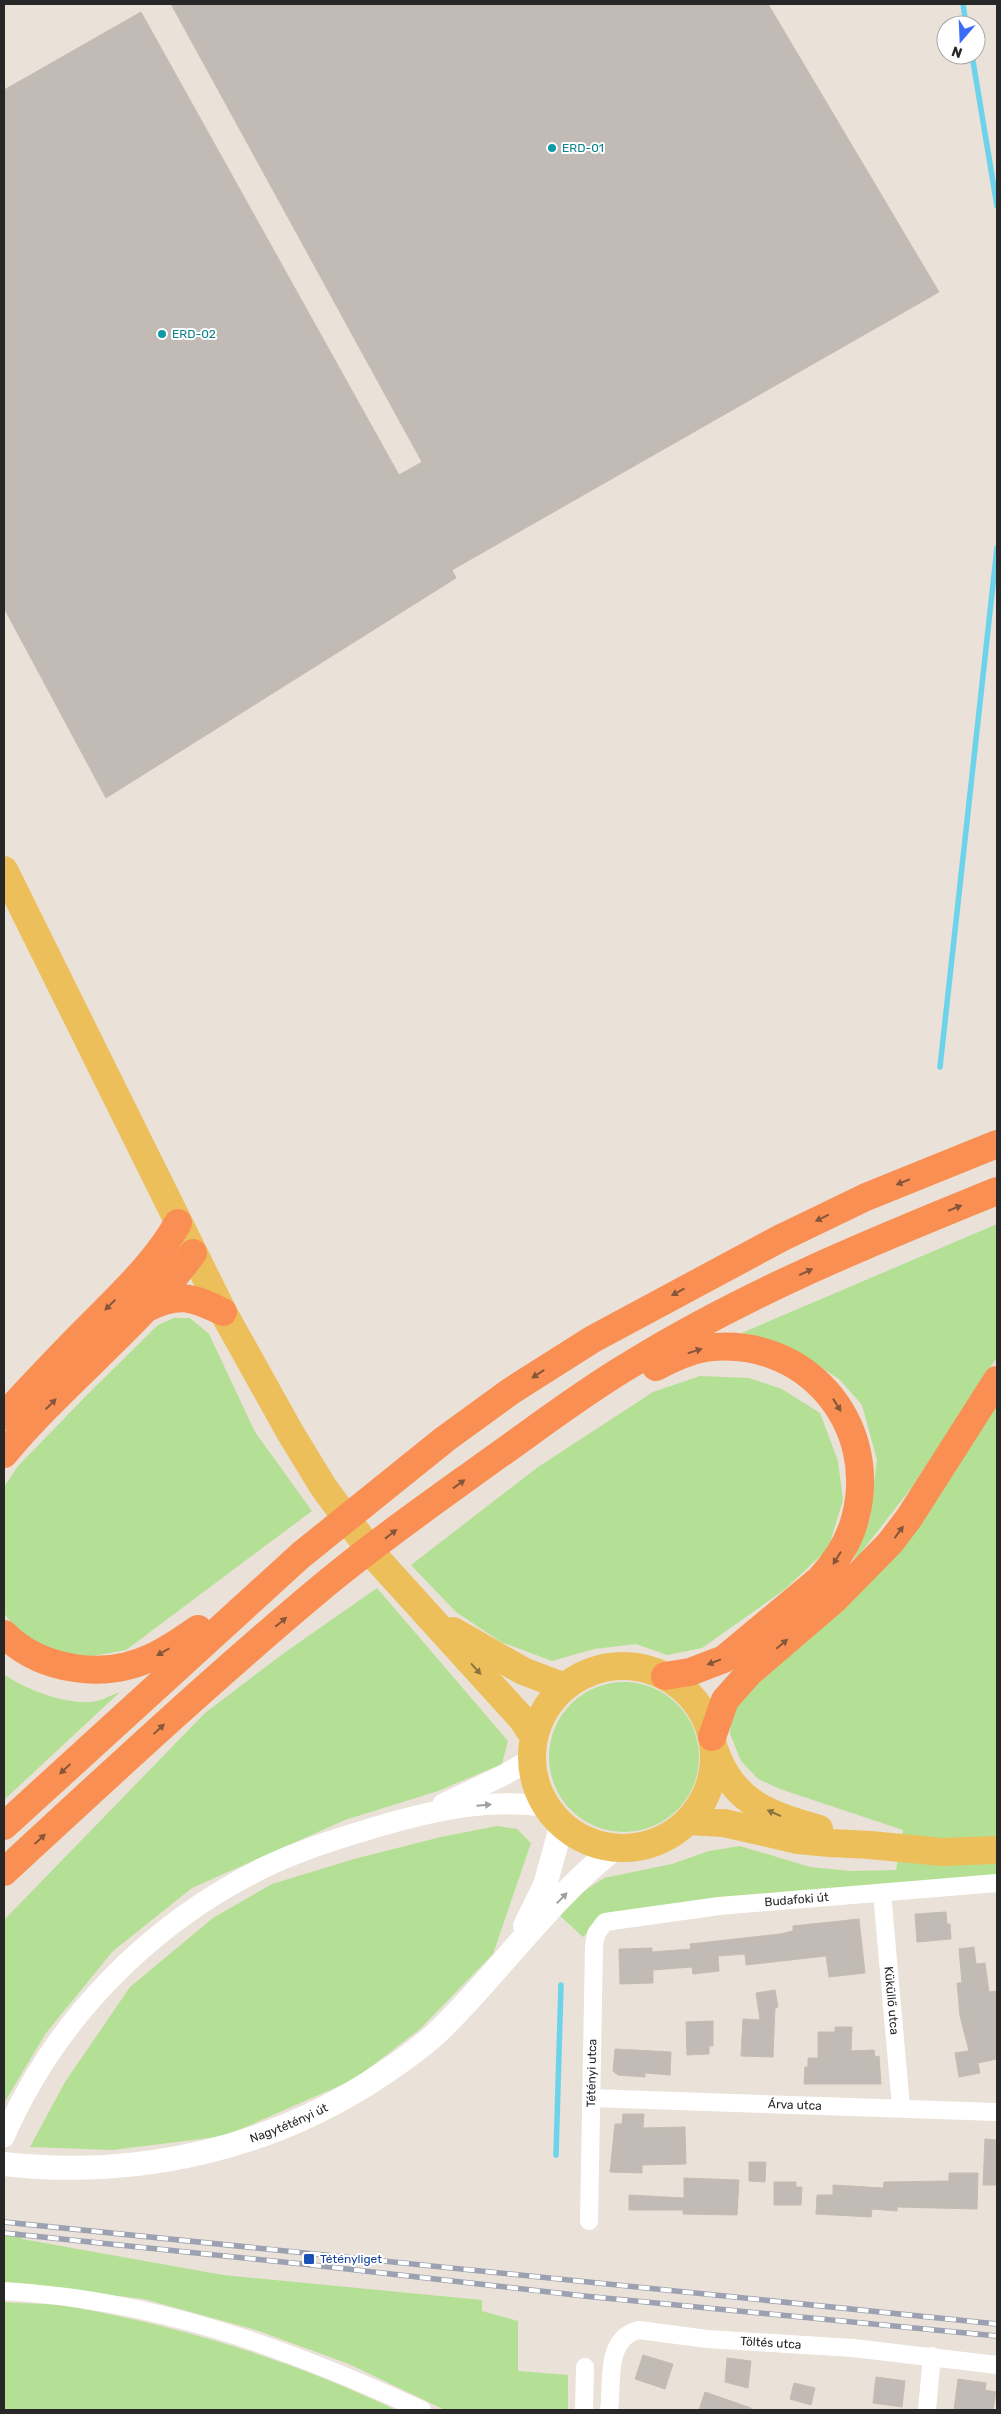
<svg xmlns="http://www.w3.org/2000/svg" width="1001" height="2414" font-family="Rubik,sans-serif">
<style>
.green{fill:#b4e095}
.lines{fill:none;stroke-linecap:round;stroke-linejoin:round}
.stream{stroke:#6cd3eb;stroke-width:5.5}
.building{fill:#c2bbb5;stroke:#c4bdb3}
.minor{stroke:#fff;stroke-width:18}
.tertiary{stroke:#fff;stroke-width:21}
.secondary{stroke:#fff;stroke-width:24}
.primary{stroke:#ecbf5b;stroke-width:28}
.motorway{stroke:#fa8f53;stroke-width:28}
.rail-casing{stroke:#9ca1b1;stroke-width:5.5}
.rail{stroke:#fff;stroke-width:4;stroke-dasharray:11;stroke-linecap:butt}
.oneway{fill:#86563b}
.oneway2{fill:#8a7341}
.oneway3{fill:#9e9e9e}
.culture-dot{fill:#0f9aa8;stroke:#fff;stroke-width:2}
.transit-dot{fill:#1a4fb4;stroke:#fff;stroke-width:2}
.labels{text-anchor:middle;stroke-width:4;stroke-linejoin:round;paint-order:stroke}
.culture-label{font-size:12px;fill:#0d838f;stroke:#fff;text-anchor:start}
.street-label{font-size:12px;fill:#272727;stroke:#fff}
.transit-label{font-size:12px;fill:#164399;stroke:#fff;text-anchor:start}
</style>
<rect width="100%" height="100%" fill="#eae1d8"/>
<path class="green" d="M997 1224V1357L912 1487 852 1564 870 1519 877 1460 862 1405 840 1380 799 1352 737 1335Z
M174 1318H190L209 1334 255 1432 312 1511 126 1650 77 1659 43 1650 15 1628 4 1613V1487L18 1466 87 1395 158 1325Z
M700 1376 749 1378 782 1389 820 1413 838 1461 843 1500 828 1549 784 1590 702 1648 667 1655 636 1644 594 1649 552 1661 501 1642 456 1612 411 1565 538 1467 653 1392Z
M997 1392V1877L605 1915 583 1937 558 1914 578 1895 604 1878 672 1864 709 1851 740 1846 810 1867 851 1871 896 1870 903 1830 780 1789 758 1779 741 1761 730 1734 732 1711 744 1691 807 1636Z
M377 1588 508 1741 502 1764 438 1791 345 1820 192 1888 113 1951 46 2033 4 2103V1920L205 1713 284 1653Z
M4 1674C23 1689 65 1704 90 1702 99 1702 111 1695 120 1692L4 1800Z
M549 1757a75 75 0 1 1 150 0a75 75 0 1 1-150 0Z
M497 1826 517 1829 531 1843 493 1954 420 2029 355 2079 225 2136 112 2150 30 2147 65 2082 130 1987 213 1918 272 1884 354 1859 441 1837Z
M18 2231 22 2239 223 2275 482 2300V2311L518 2321V2371L568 2375V2410H445L349 2364 256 2330 144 2299 4 2283V2232Z
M4 2302C26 2304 50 2303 72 2307 184 2327 294 2361 396 2410H4Z"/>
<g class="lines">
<path class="stream" d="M963 4 966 25
M972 55 997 206
M940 1067 997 548
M556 2155 561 1985"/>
</g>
<path class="building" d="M171 4H768L939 292 452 570 456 578 106 798 4 608V90L141 12 399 475 422 462Z
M946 1912 947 1924H950L951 1939 917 1942 915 1914Z
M859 1919 865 1973 829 1977 826 1956 746 1965 745 1954 718 1956 719 1971 693 1974 692 1967 653 1970V1983L620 1984 619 1949 652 1948V1952L691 1949 690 1944 780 1934 793 1931V1926Z
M974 1947 976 1964 985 1963 989 1992 997 1991V2059L978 2063 980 2073 959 2077 955 2053 969 2051 960 2016 957 1983H962L959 1949Z
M775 1990 778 2007 775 2008 773 2057 741 2056 743 2019 760 2020 756 1993Z
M713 2021V2046H709V2054L687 2055 686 2022Z
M835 2027H852L851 2051 874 2050 875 2057 879 2056 881 2084H804L805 2067H808V2058H818V2032H835Z
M615 2049 671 2052 670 2075 645 2073V2077L618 2075 613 2071Z
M623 2114H644L643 2128 685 2127 686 2164 642 2165V2173L610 2172 615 2124H622Z
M985 2139 997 2140V2185H983Z
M749 2162H766L765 2182 749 2181Z
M949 2173H978L977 2209 897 2207V2211L872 2209 871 2217 816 2214 817 2195H833V2185L883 2188 884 2182 949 2181Z
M684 2178 739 2180 737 2215 683 2214V2210H629V2195L684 2198Z
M774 2182H796V2187H802L801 2205H774Z
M643 2355 673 2364 665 2389 635 2379Z
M727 2358 751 2361 748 2388 725 2382Z
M876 2377 905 2381 902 2407 873 2403Z
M958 2379 986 2383 985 2390 996 2392 993 2410H954Z
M794 2383 815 2388 811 2405 790 2399Z
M705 2392 751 2408V2410H699Z"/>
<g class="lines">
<g class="minor">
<path id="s1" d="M882 1893 901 2107"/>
<path id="s2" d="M591 2098 997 2112"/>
<path id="s3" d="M589 2221 594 1946 596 1934 605 1922 719 1906 997 1883"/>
<path d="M4 2291C156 2300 285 2347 422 2410"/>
<path d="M584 2410 585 2367"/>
<path id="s4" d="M609 2410C613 2383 604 2338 639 2330L707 2339 853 2348 997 2365"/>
<path d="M927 2410 932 2356"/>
</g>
<path class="tertiary" d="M443 1804 502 1776 532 1759
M4 2137C55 2020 148 1925 263 1868 299 1850 338 1839 376 1827 431 1811 490 1797 547 1807"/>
<g class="secondary">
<path d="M525 1926 545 1885 562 1824"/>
<path id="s5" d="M4 2164C138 2179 272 2149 384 2073 405 2059 428 2043 446 2024 503 1967 551 1898 615 1848"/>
</g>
<path class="primary" d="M4 870 223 1312 291 1434 324 1488 376 1558 522 1719 534 1737
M453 1631 523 1671 565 1687
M532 1757a91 91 0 1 1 182 0a91 91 0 1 1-182 0Z
M715 1751C733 1803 770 1815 819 1829
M688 1821 724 1823 798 1840 830 1843 870 1845 942 1852 997 1850"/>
<path class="motorway" d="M147 1308C179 1292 192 1297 223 1312
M656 1367C671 1359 688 1351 705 1348 804 1334 881 1423 855 1519 849 1542 835 1563 819 1580L724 1659 690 1672 665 1676
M4 1416C31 1387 58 1358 86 1330 119 1296 154 1265 178 1223
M4 1454C63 1383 138 1327 193 1253
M4 1634C41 1671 105 1680 152 1657 168 1650 183 1639 198 1629
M712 1737 725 1700 749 1673 834 1600 890 1543 909 1518 997 1380
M4 1826 301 1555 445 1439 511 1391 593 1339 781 1238 866 1197 997 1144
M4 1872C108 1776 212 1679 322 1587 376 1542 435 1501 493 1459 537 1428 581 1394 628 1366 744 1294 871 1242 997 1191"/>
<g class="rail-casing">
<path id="rail" d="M4 2222 997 2324
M4 2233 312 2265 584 2296 997 2336"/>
</g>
<use href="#rail" class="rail"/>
</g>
<defs><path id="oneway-solid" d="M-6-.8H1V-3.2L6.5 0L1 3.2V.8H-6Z" transform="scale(1.25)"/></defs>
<g class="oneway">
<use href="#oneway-solid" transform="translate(903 1182) rotate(158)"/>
<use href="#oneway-solid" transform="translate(955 1208) rotate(-22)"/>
<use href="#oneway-solid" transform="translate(822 1218) rotate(154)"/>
<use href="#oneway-solid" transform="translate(806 1272) rotate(-25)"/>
<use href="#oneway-solid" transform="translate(678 1292) rotate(151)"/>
<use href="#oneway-solid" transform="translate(110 1305) rotate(135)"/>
<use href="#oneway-solid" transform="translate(695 1351) rotate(-17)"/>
<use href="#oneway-solid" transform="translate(538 1374) rotate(147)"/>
<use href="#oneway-solid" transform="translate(51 1404) rotate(-45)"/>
<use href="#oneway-solid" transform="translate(837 1405) rotate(58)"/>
<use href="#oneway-solid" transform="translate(459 1484) rotate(-36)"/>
<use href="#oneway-solid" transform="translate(899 1532) rotate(-54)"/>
<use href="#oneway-solid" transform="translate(391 1534) rotate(-38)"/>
<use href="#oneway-solid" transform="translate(837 1558) rotate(122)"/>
<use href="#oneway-solid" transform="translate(281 1622) rotate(-40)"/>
<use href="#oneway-solid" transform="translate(782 1644) rotate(-40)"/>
<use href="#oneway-solid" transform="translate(163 1652) rotate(150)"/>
<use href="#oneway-solid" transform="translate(714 1662) rotate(159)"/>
<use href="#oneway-solid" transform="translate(159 1729) rotate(-43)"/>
<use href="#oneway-solid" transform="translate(65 1769) rotate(137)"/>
<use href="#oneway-solid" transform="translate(40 1839) rotate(-43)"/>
</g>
<g class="oneway2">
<use href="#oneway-solid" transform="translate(476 1669) rotate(48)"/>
<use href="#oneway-solid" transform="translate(774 1813) rotate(-156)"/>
</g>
<g class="oneway3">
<use href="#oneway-solid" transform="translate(484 1805) rotate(-5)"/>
<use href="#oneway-solid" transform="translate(562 1898) rotate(-46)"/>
</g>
<g class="culture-dot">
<circle cx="552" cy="148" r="5"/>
<circle cx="162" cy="334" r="5"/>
</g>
<rect class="transit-dot" x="303" y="2253" width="12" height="12" rx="2.5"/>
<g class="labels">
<g class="culture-label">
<text x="562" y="152">ERD-01</text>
<text x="172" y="338">ERD-02</text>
</g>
<g class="street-label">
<text dy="4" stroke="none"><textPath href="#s3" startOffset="495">Budafoki út</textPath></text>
<text dy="4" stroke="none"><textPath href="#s1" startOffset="108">Küküllő utca</textPath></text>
<text dy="4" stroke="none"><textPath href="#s3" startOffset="148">Tétényi utca</textPath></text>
<text dy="4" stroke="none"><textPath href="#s2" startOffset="204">Árva utca</textPath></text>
<text dy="4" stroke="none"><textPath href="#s5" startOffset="291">Nagytétényi út</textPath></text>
<text dy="4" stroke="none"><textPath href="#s4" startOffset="225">Töltés utca</textPath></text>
</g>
<g class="transit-label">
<text x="320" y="2263">Tétényliget</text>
</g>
</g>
<rect width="1001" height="2414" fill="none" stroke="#272727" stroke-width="10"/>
<g transform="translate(961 40) rotate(199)"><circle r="24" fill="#ffffff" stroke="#a9a9a9"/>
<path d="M0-4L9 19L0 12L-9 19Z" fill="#3a6bf5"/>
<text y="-8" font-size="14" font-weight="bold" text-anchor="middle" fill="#272727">N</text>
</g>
</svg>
